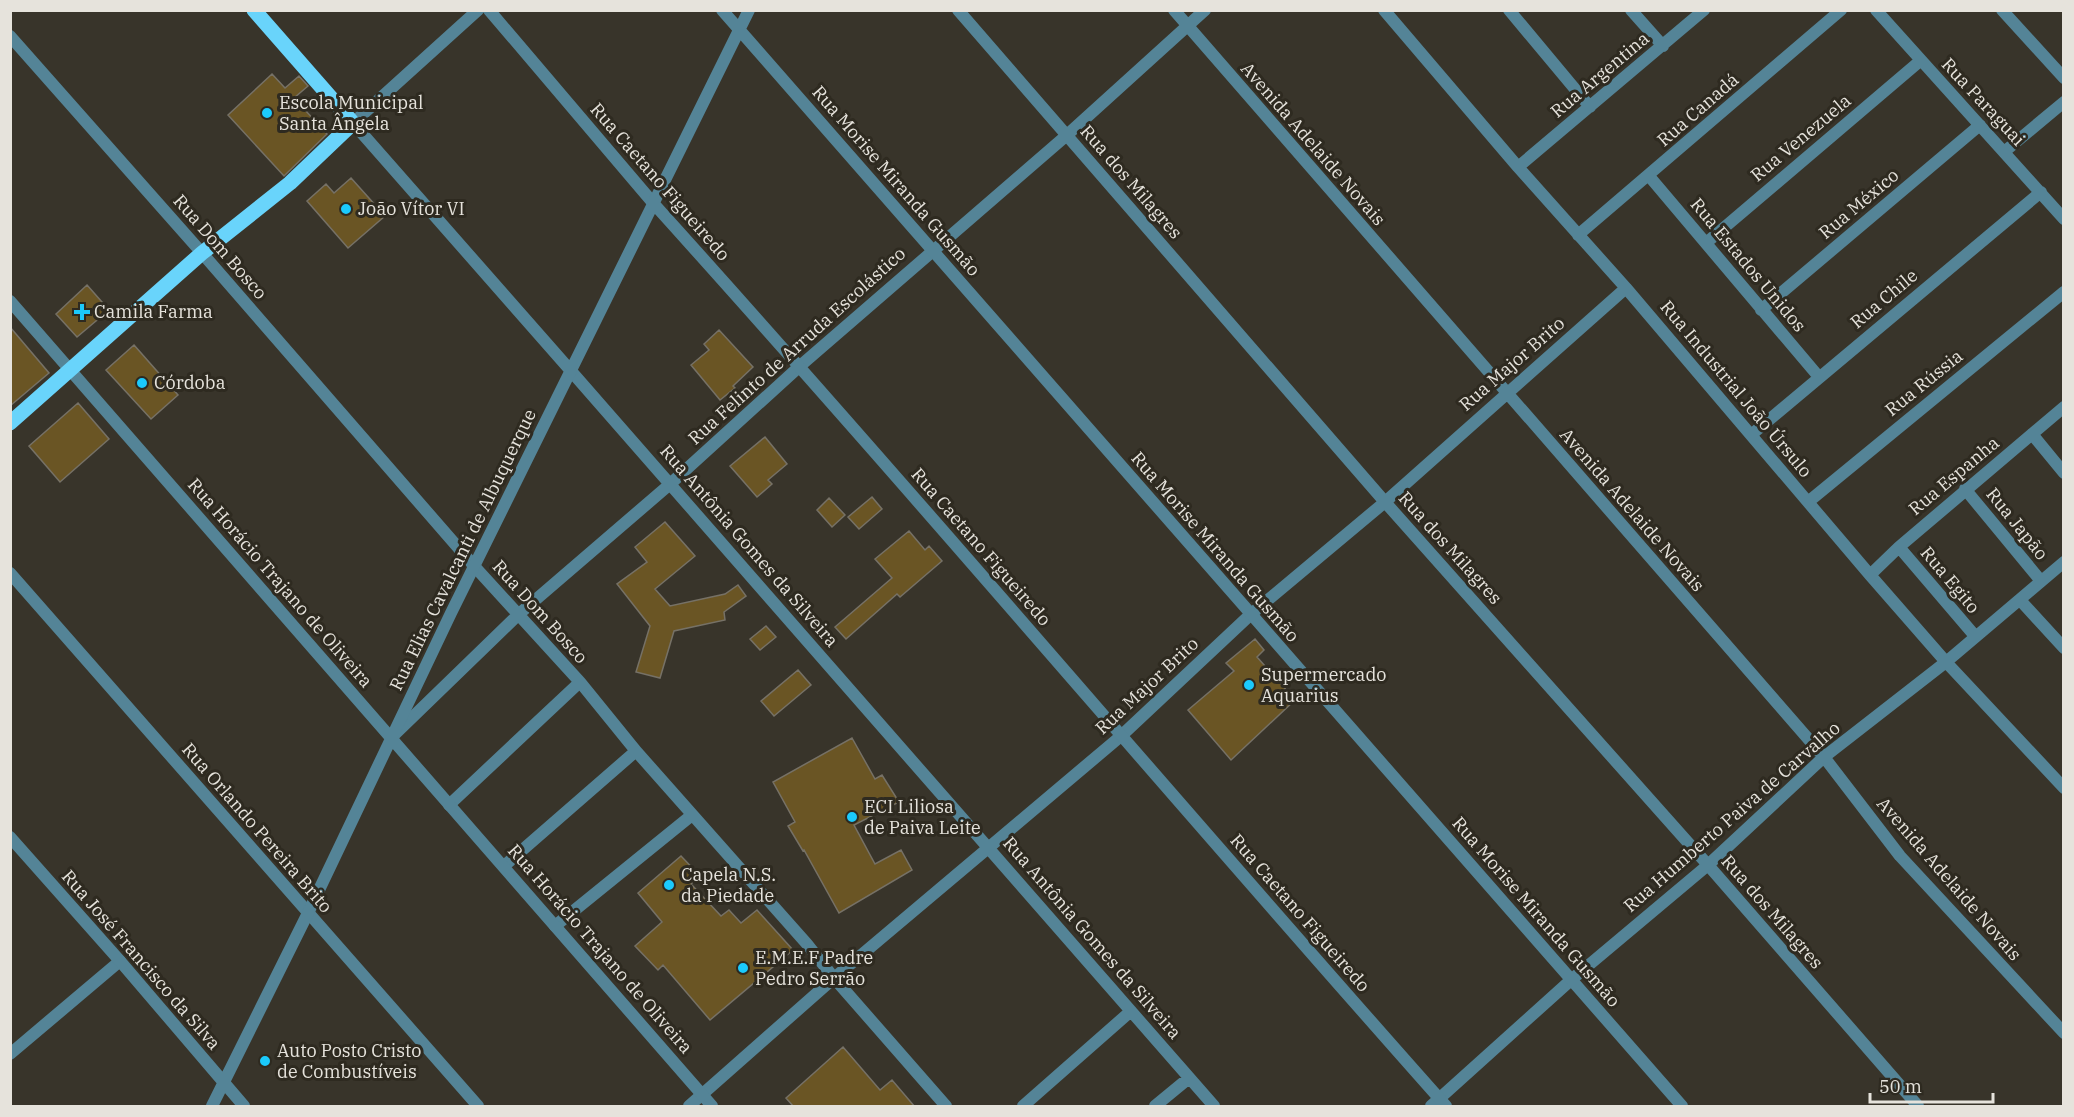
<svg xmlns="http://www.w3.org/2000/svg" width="2074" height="1117" font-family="'IBM Plex Serif',serif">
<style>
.building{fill:#6a5524;stroke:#767166;stroke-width:1.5}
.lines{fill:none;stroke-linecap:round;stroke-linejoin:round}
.minor{stroke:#548497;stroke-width:12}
.tertiary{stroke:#548497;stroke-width:12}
.primary{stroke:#69d4fb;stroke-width:15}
.poi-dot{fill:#1bcafc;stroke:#2e2a20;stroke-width:2}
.labels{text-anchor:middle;stroke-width:6;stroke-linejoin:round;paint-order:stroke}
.street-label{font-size:18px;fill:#e6e3dc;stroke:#2e2a20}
.poi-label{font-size:18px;fill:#e6e3dc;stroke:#2e2a20;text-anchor:start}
</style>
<rect width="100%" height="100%" fill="#38342a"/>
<path class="building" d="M272 74 285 88 299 76 308 86 294 98 327 134 284 176 228 115Z
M351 178 385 216 348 248 307 201 326 184 334 193Z
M87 285 109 310 77 337 56 314Z
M10 327 49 373 10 406Z
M719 330 753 367 733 386 735 388 720 400 691 365 709 350 704 344Z
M134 345 178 395 151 419 106 370Z
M78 403 109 439 60 482 29 446Z
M765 437 787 464 768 480 772 484 757 497 730 466Z
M872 497 882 509 859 529 848 517Z
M829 498 845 515 832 527 817 510Z
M665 522 695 556 655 589 670 606 725 594 738 585 746 596 724 612 725 620 674 631 660 678 636 672 650 626 617 584 647 562 635 547Z
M909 531 925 550 929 546 942 561 900 597 897 594 846 639 835 627 892 578 875 559Z
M766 626 776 637 760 650 750 639Z
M1255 639 1264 650 1257 657 1295 700 1231 760 1188 710 1234 671 1226 663Z
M798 670 811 685 774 716 761 701Z
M852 738 875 779 882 775 899 802 854 825 875 864 901 850 912 870 839 913 804 850 803 851 788 826 795 822 773 782Z
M681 856 700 876 691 884 721 916 729 910 741 923 757 910 793 950 710 1020 663 965 658 970 635 946 662 922 638 893Z
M843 1047 880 1090 892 1080 915 1107H794L786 1098Z"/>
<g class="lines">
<path class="minor" d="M489 10 654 204
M958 10 1385 502 1708 865 1918 1106
M1174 10 1824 757 1900 856 2064 1033
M1384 10 1518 167 1626 288 1870 575 1946 662 2064 788
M1509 10 1590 107
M1631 10 1663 46
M1876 10 2064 219
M10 36 202 253 475 567 580 682 636 751 807 944 834 978 946 1106
M353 123 478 10
M2004 152 2064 102
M1518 167 1704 10
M1649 176 1819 377
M1578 235 1841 10
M1706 243 1920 61
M1761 310 1980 125
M571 371 1214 1106
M2032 434 2064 473
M1751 435 2041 192
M1965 489 2041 581
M1808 502 2064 292
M1899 547 1975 636
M10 573 478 1106
M1870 575 1899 547 2064 407
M2020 600 2064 648
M392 737 519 614 669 485 800 366 1067 135 1205 10
M449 805 580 682
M504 866 636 751
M555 926 692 815
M10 1054 120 961
M689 1106 834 978 1121 736 1250 615 1385 502 1626 288
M1023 1106 1131 1011
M1155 1106 1189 1078
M1431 1106 1571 980 1708 865 1824 757 1946 662 2064 562"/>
<path class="tertiary" d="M722 10 1682 1106
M2002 10 2064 78
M353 123 571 371
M654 204C922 501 1180 807 1446 1106
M10 301 712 1106
M10 837 120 961 244 1106
M212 1106 308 913 451 613 749 10"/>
<path class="primary" d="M10 423 202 253 290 183 353 123 254 10"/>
</g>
<g class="poi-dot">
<circle cx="267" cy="113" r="6"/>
<circle cx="346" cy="209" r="6"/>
<path d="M79 303h6v6h6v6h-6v6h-6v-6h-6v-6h6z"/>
<circle cx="142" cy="383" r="6"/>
<circle cx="1249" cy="685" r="6"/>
<circle cx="852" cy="817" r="6"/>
<circle cx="669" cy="885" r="6"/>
<circle cx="743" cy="968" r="6"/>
<circle cx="265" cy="1061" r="6"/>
</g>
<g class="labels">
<g class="street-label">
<text transform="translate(1600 75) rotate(-40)" y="6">Rua Argentina</text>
<text transform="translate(1983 102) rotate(47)" y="6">Rua Paraguai</text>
<text transform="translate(1698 110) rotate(-41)" y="6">Rua Canadá</text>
<text transform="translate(1801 138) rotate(-40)" y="6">Rua Venezuela</text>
<text transform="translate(1313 144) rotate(49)" y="6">Avenida Adelaide Novais</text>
<text transform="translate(896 181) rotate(49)" y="6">Rua Morise Miranda Gusmão</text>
<text transform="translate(660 182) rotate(49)" y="6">Rua Caetano Figueiredo</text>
<text transform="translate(1131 182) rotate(49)" y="6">Rua dos Milagres</text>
<text transform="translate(1859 204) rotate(-40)" y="6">Rua México</text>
<text transform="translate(220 247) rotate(49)" y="6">Rua Dom Bosco</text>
<text transform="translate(1748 265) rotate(50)" y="6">Rua Estados Unidos</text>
<text transform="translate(1884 299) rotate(-40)" y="6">Rua Chile</text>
<text transform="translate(797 346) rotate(-42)" y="6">Rua Felinto de Arruda Escolástico</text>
<text transform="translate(1512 364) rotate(-41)" y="6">Rua Major Brito</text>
<text transform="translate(1924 383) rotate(-39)" y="6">Rua Rússia</text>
<text transform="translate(1736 389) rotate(50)" y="6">Rua Industrial João Úrsulo</text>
<text transform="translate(1954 476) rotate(-40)" y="6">Rua Espanha</text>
<text transform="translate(1632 510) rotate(49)" y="6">Avenida Adelaide Novais</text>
<text transform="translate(2017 524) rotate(51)" y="6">Rua Japão</text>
<text transform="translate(749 546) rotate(49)" y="6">Rua Antônia Gomes da Silveira</text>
<text transform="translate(981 547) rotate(49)" y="6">Rua Caetano Figueiredo</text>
<text transform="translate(1215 547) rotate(49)" y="6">Rua Morise Miranda Gusmão</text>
<text transform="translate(1450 548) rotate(48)" y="6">Rua dos Milagres</text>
<text transform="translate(463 550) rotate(-64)" y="6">Rua Elias Cavalcanti de Albuquerque</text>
<text transform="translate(1950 580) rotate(50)" y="6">Rua Egito</text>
<text transform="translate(280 583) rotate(49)" y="6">Rua Horácio Trajano de Oliveira</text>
<text transform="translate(540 612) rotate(48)" y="6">Rua Dom Bosco</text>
<text transform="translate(1147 686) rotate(-43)" y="6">Rua Major Brito</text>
<text transform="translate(1732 817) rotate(-41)" y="6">Rua Humberto Paiva de Carvalho</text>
<text transform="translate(257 828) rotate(49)" y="6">Rua Orlando Pereira Brito</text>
<text transform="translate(1949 879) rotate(49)" y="6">Avenida Adelaide Novais</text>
<text transform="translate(1536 912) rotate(49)" y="6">Rua Morise Miranda Gusmão</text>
<text transform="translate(1772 912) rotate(49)" y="6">Rua dos Milagres</text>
<text transform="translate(1300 913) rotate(49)" y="6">Rua Caetano Figueiredo</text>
<text transform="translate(1092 938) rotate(49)" y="6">Rua Antônia Gomes da Silveira</text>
<text transform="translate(600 949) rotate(49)" y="6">Rua Horácio Trajano de Oliveira</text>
<text transform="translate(141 960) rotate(49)" y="6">Rua José Francisco da Silva</text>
</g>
<g class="poi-label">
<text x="279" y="109">Escola Municipal<tspan x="279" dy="21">Santa Ângela</tspan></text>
<text x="358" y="215">João Vítor VI</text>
<text x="94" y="318">Camila Farma</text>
<text x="154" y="389">Córdoba</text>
<text x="1261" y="681">Supermercado<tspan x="1261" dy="21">Aquarius</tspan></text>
<text x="864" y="813">ECI Liliosa<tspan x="864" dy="21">de Paiva Leite</tspan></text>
<text x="681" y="881">Capela N.S.<tspan x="681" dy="21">da Piedade</tspan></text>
<text x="755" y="964">E.M.E.F Padre<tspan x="755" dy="21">Pedro Serrão</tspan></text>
<text x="277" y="1057">Auto Posto Cristo<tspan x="277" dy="21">de Combustíveis</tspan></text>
</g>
</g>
<rect width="2074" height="1117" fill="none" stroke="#e6e3dc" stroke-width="24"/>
<path d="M1870 1093v9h123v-9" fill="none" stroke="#e6e3dc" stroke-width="3"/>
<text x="1879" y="1093" font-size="18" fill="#e6e3dc" stroke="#2e2a20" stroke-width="4.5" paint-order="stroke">50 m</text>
</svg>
